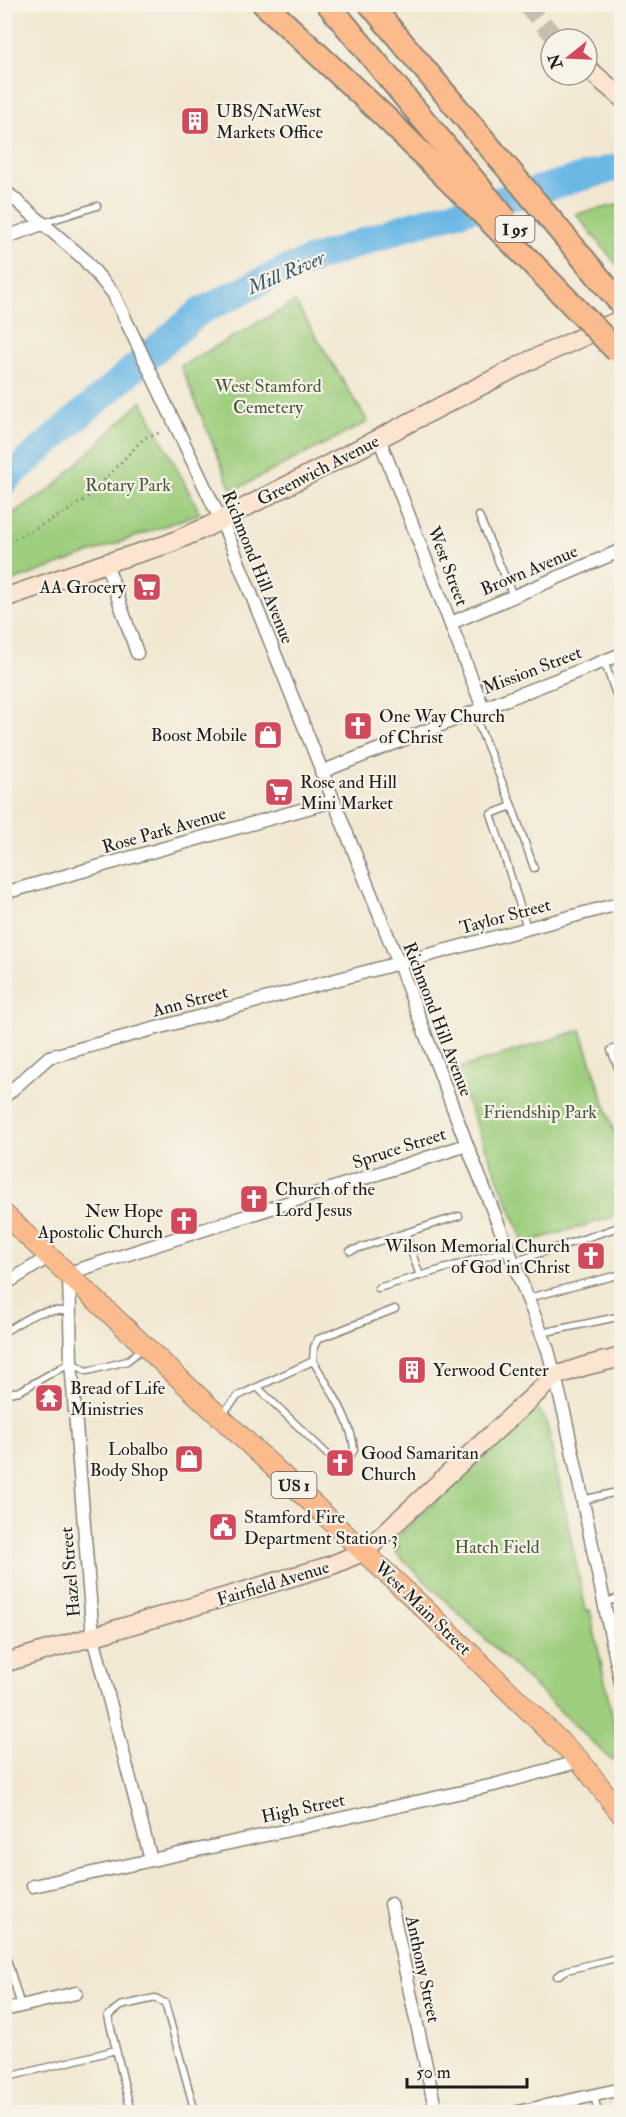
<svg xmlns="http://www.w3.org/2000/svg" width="626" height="2117" font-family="'IM FELL Double Pica',serif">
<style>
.green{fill:#9dcd7d;stroke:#5c744c;stroke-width:1.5}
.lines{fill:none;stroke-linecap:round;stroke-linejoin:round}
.river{stroke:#6cb8e5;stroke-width:28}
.secondary-tunnel{stroke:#c7bfad;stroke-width:18;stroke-dasharray:18 9;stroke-linecap:butt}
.lane-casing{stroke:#878276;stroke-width:9}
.street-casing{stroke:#878276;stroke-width:15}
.secondary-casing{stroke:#878276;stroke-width:21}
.primary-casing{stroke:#878276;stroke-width:22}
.highway-casing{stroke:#878276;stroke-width:26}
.path{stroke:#878276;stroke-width:3;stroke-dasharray:1.5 4.5;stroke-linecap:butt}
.lane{stroke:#fff;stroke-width:6}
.street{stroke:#fff;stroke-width:12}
.secondary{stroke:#fde4d1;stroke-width:18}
.primary{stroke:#fbbb8c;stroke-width:20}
.highway{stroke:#fbbb8c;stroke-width:22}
.highway-bridge-casing{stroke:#878276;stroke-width:26;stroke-linecap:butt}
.highway-bridge{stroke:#fbbb8c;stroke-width:22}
.labels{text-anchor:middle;stroke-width:4.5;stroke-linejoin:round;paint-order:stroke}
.shield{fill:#f7f3e8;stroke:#5e5c59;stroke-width:1.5}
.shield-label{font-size:16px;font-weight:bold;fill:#1c1c1c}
.poi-label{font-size:18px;fill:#1c1c1c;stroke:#f7f3e8;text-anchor:start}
.park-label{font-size:18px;fill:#495a3e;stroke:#f7f3e8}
.street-label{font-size:18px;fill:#1c1c1c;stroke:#f7f3e8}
.water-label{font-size:20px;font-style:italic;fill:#3c5a6c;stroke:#f7f3e8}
</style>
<rect width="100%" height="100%" fill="#f7f3e8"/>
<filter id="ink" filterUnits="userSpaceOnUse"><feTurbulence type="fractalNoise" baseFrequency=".0167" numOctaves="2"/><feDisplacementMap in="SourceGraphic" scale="12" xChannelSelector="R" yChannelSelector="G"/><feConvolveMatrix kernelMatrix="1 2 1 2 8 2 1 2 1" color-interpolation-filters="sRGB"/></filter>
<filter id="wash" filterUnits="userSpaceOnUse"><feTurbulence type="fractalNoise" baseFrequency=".008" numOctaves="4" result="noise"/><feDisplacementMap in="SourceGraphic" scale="24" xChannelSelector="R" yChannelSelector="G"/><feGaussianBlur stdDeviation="1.35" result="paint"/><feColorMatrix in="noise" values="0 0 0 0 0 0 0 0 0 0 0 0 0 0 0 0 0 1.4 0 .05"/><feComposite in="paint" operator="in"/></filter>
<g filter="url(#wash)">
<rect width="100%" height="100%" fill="#f2e8d1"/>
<path class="green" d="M621 204H622L621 270 576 214Z
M295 302 368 422 232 491 181 366Z
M142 401 200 513 5 584V518L50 490Z
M581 1030 621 1153V1215L524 1243 454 1070Z
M536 1408 546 1419 586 1611 590 1610 621 1758 612 1761 395 1552 400 1546 394 1540Z"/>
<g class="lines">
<path class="river" d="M4 481 199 312 289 268 408 226 622 166"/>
</g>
</g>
<g filter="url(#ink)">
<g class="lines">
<path class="secondary-tunnel" d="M525 4 557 39"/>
<g class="lane-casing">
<path id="lane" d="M43 223 97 206
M479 516 513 596
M604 661 622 711
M473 712 512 806 534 868
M512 806 491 814 527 928
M622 1047 611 1050 622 1077
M405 1233 459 1216
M350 1251 405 1233 420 1276
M513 1262 622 1226
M378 1288 508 1250
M528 1298 622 1274
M4 1332C30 1317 38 1307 69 1312
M541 1333 622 1316
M257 1387 328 1455 338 1461 348 1459 354 1450C352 1420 328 1386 313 1361
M4 1391 7 1393 20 1391 71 1362 86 1371 92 1370 127 1361 143 1348
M221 1415 238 1396 313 1361 314 1347 318 1339 395 1309
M582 1500 622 1491
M604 1602 622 1598
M4 1949 21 2006
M557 1976 567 1970 616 1958
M4 2078 116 2050
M594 2096 598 2112
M131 2112 108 2016 120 2006 155 1998 165 2003 195 2112"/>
</g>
<g class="street-casing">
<path id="street" d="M4 190 83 258 113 293 228 536 399 964 467 1145 548 1350 565 1416 622 1688
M4 238 42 224
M379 438 483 708
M106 563 137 653
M451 623 622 550
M321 772 622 654
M4 893 333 801
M4 1097 49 1057 622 903
M4 1285 50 1256
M151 1860 93 1637 71 1362 69 1273 467 1145
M33 1886 494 1785 580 1761
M391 1904 436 2112
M4 2010 76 1993
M518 2112 622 2089"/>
</g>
<g class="secondary-casing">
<path id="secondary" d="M587 68 622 98
M4 598 106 563 168 544 207 527 529 361 622 319
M4 1663 332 1565 365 1551 555 1376 585 1366 622 1357"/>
</g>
<g class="primary-casing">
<path id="primary" d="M4 1214 429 1613 580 1761 622 1815"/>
</g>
<g class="highway-casing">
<path id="highway" d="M264 4 386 118
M328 4 413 107
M370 4 622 305"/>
</g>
<path class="path" d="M4 545 63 514 87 498 144 438 162 432"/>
<use href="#lane" class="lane"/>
<use href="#street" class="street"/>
<use href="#secondary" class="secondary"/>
<use href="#primary" class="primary"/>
<use href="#highway" class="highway"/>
<g class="highway-bridge-casing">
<path id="highway-bridge" d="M413 107 506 219
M386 118 527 258 617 351"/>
</g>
<use href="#highway-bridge" class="highway-bridge"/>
</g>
</g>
<defs>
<g id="building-square" transform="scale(1.5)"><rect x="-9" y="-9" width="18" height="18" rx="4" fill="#d1495b" stroke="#f7f3e8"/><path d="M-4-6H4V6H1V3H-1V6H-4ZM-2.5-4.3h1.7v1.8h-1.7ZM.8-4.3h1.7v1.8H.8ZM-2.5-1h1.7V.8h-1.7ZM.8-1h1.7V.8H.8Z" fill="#fff"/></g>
<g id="supermarket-square" transform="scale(1.5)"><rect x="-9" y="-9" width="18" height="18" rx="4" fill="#d1495b" stroke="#f7f3e8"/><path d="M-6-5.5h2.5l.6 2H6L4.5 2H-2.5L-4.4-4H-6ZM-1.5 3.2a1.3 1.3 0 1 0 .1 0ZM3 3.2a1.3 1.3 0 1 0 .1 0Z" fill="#fff"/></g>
<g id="church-square" transform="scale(1.5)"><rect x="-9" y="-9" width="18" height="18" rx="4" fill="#d1495b" stroke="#f7f3e8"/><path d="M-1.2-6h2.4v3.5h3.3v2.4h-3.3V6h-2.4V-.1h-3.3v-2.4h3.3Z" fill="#fff"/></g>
<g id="shop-square" transform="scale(1.5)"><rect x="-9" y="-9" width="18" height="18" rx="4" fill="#d1495b" stroke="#f7f3e8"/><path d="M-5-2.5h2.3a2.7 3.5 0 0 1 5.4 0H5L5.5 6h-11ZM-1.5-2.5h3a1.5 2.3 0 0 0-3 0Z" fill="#fff"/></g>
<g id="temple-square" transform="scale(1.5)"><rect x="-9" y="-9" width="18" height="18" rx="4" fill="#d1495b" stroke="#f7f3e8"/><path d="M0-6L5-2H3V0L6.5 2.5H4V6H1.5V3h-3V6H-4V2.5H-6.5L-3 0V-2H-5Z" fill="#fff"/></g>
<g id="civic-square" transform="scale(1.5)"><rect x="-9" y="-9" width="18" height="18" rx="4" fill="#d1495b" stroke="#f7f3e8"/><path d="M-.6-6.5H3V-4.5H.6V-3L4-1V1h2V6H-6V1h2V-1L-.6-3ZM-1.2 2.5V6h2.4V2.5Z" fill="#fff"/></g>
</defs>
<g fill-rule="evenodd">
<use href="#building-square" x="195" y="121"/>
<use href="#supermarket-square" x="147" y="587"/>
<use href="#church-square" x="358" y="726"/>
<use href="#shop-square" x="268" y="735"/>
<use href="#supermarket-square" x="279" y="792"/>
<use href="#church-square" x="254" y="1199"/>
<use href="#church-square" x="184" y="1221"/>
<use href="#church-square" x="591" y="1256"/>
<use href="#building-square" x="412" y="1370"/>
<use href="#temple-square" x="49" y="1398"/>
<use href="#shop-square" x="189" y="1459"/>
<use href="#church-square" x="340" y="1463"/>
<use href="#civic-square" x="223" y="1527"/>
</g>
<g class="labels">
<g class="shield">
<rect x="495.5" y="216" width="39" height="26" rx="4.5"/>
<rect x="271.5" y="1472" width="45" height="26" rx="4.5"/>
</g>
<g class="shield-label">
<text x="515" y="235">I 95</text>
<text x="294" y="1491">US 1</text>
</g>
<g class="poi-label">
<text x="216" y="117">UBS/NatWest<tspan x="216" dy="21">Markets Office</tspan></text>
<text x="126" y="593" text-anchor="end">AA Grocery</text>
<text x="379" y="722">One Way Church<tspan x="379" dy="21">of Christ</tspan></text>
<text x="247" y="741" text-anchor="end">Boost Mobile</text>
<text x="300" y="788">Rose and Hill<tspan x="300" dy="21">Mini Market</tspan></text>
<text x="275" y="1195">Church of the<tspan x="275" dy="21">Lord Jesus</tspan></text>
<text x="163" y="1217" text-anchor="end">New Hope<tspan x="163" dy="21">Apostolic Church</tspan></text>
<text x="570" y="1252" text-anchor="end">Wilson Memorial Church<tspan x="570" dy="21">of God in Christ</tspan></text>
<text x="433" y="1376">Yerwood Center</text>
<text x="70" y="1394">Bread of Life<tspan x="70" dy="21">Ministries</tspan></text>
<text x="168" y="1455" text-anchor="end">Lobalbo<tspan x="168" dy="21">Body Shop</tspan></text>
<text x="361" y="1459">Good Samaritan<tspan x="361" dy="21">Church</tspan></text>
<text x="244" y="1523">Stamford Fire<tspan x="244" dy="21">Department Station 3</tspan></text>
</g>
<g class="park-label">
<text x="268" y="392">West Stamford<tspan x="268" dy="21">Cemetery</tspan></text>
<text x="128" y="491">Rotary Park</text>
<text x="540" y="1118">Friendship Park</text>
<text x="497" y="1553">Hatch Field</text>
</g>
<g class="street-label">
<text transform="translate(318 470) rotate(-27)" y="6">Greenwich Avenue</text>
<text transform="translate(448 566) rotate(69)" y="6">West Street</text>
<text transform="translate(258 567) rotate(68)" y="6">Richmond Hill Avenue</text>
<text transform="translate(529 570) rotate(-23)" y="6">Brown Avenue</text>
<text transform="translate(532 670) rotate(-21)" y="6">Mission Street</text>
<text transform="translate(164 830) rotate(-16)" y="6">Rose Park Avenue</text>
<text transform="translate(505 916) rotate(-15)" y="6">Taylor Street</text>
<text transform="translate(190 1001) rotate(-15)" y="6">Ann Street</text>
<text transform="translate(438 1019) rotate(69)" y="6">Richmond Hill Avenue</text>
<text transform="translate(399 1148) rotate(-18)" y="6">Spruce Street</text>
<text transform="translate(70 1572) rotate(-95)" y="6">Hazel Street</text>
<text transform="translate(273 1583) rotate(-17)" y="6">Fairfield Avenue</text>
<text transform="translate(423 1608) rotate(44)" y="6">West Main Street</text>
<text transform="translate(303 1808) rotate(-12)" y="6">High Street</text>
<text transform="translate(423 1969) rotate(78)" y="6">Anthony Street</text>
</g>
<g class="water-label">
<text transform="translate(286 272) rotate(-23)" y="7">Mill River</text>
</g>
</g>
<rect width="626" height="2117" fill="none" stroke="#f7f3e8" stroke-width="24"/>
<g transform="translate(569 57) rotate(252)"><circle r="28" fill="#f7f3e8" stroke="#9f9d96" stroke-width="1.5"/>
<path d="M0-4.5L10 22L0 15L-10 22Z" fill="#d1495b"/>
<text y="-9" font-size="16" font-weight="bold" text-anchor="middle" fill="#1c1c1c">N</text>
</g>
<path d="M407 2078v9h120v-9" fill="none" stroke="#1c1c1c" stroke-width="3"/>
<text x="416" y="2078" font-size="18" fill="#1c1c1c" stroke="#f7f3e8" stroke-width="4.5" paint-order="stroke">50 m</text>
</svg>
